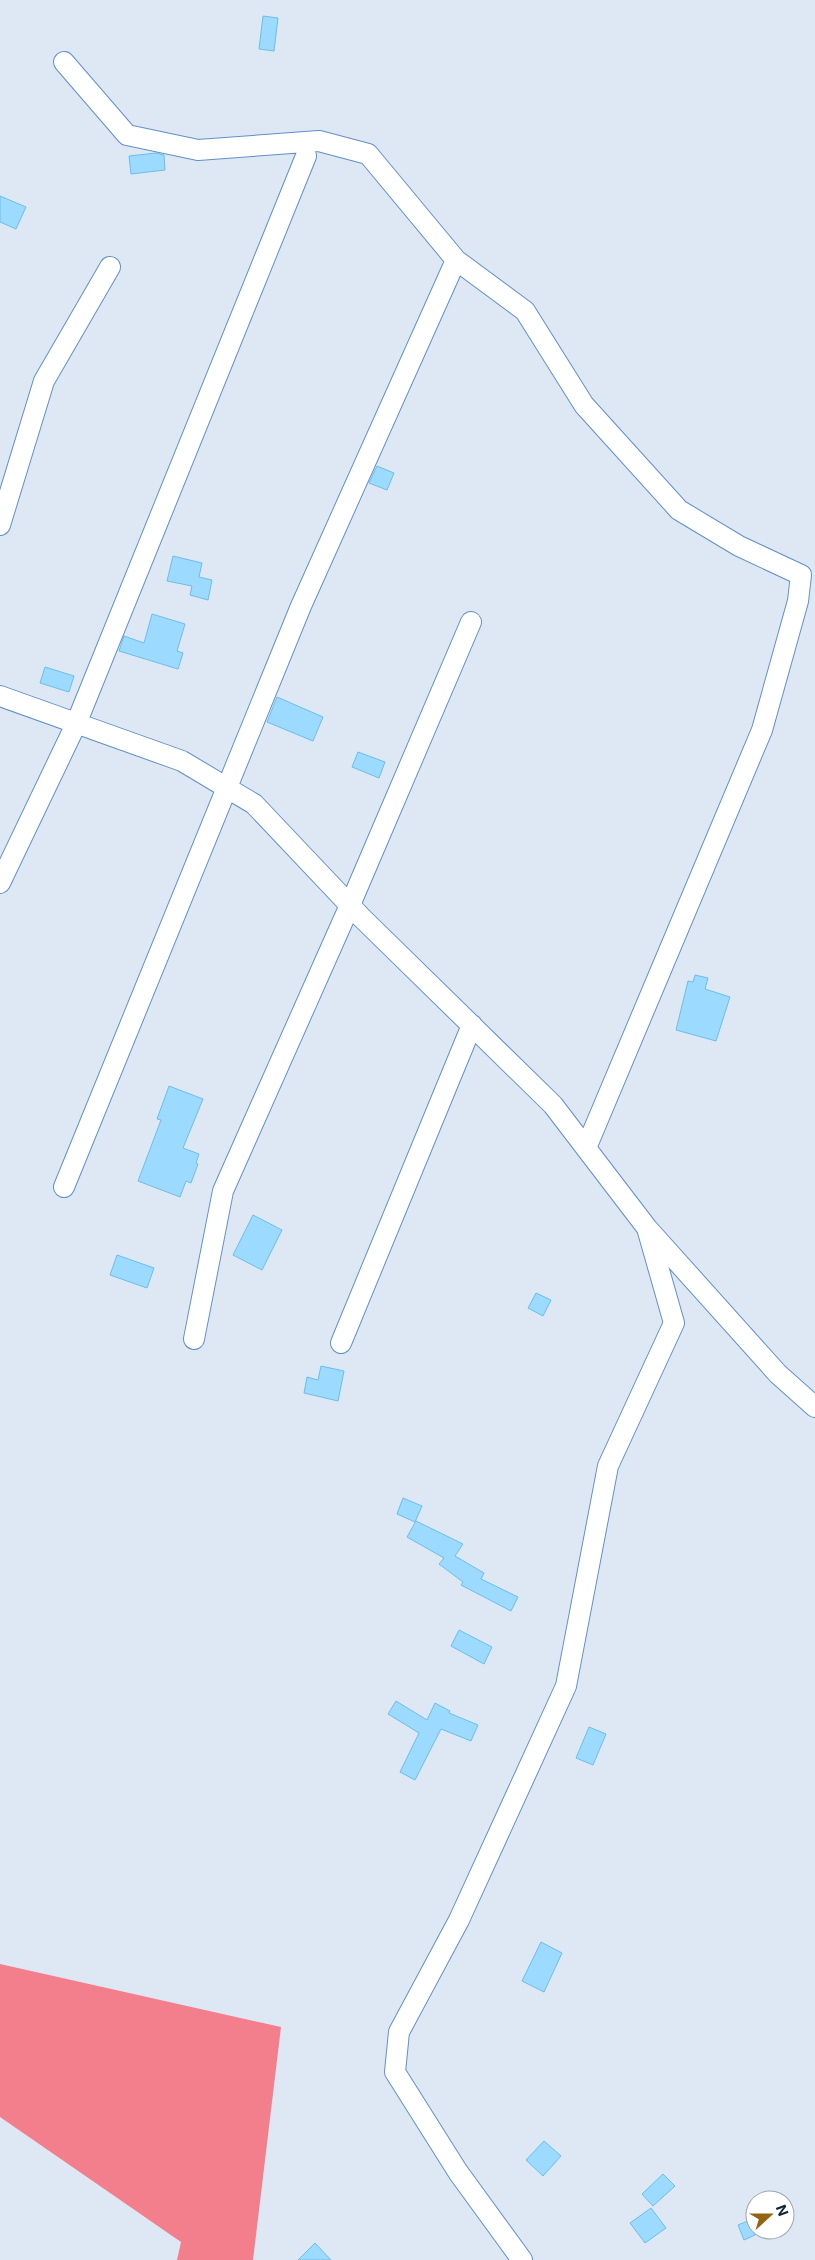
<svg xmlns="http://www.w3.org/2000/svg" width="815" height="2260" font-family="Inter,sans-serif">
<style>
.forest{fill:#f37e8c}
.building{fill:#9cdbff;stroke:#6cbde8}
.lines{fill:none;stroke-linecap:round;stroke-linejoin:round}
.minor-casing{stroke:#6090c9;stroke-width:22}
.minor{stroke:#fff;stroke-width:20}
</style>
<rect width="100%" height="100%" fill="#dee8f5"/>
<path class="forest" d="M0 1964 281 2027 253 2260H177L181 2242 0 2117Z"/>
<path class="building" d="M263 16 278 18 274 51 259 49Z
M156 153 164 155 165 170 131 174 129 156Z
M0 196 26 207 16 229 0 222Z
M377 466 394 473 387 490 369 483Z
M173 556 202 563 199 577 212 580 208 600 190 595 192 586 167 581Z
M152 614 185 624 177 651 183 653 178 669 119 651 124 636 144 643Z
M45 667 74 676 69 692 40 683Z
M277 697 323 717 313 741 267 722Z
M358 752 385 762 379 778 352 767Z
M695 975 708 978 705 989 730 997 716 1041 676 1030 688 981 693 982Z
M169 1086 203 1099 183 1148 199 1154 196 1163 198 1164 191 1183 186 1181 180 1197 138 1181 161 1120 157 1119Z
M253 1215 282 1230 262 1270 233 1255Z
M117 1255 154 1268 147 1288 110 1275Z
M536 1293 551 1300 543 1316 528 1308Z
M321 1366 344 1371 338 1401 304 1393 307 1377 318 1380Z
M403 1498 422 1506 415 1522 397 1514Z
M416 1521 463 1544 455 1556 484 1573 481 1579 518 1597 511 1611 461 1585 463 1582 439 1564 444 1558 407 1537Z
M459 1630 492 1647 484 1664 451 1646Z
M396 1701 427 1720 435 1703 450 1711 449 1713 478 1725 471 1741 441 1729 415 1780 400 1772 419 1733 388 1714Z
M589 1727 606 1734 593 1765 576 1758Z
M541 1942 562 1953 544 1992 522 1981Z
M544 2141 561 2156 543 2176 526 2160Z
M663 2174 675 2186 653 2206 642 2194Z
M651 2208 666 2228 645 2243 630 2223Z
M755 2218V2235L744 2240 738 2225Z
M315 2243 331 2260H298Z"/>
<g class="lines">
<g class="minor-casing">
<path id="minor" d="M64 62 127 135 198 150 319 141 368 154 456 260 525 311 584 405 679 510 739 546 801 575 798 601 762 730 586 1148
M0 525 44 381 110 267
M0 696 182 761 254 804 361 917 553 1105 647 1228 778 1374 815 1407
M0 883 76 724 306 156
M64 1187 301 606 456 260
M194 1339 223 1191 350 905 471 622
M341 1343 472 1025
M522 2260 458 2172 395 2072 399 2032 459 1920 566 1686 608 1466 674 1323 647 1228"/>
</g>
<use href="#minor" class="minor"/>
</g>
<g transform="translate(770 2215) rotate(69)"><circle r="24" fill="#ffffff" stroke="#9fa6af"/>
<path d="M0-4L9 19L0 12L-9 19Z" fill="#936311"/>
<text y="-8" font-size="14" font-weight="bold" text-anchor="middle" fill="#0e2138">N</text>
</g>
</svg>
